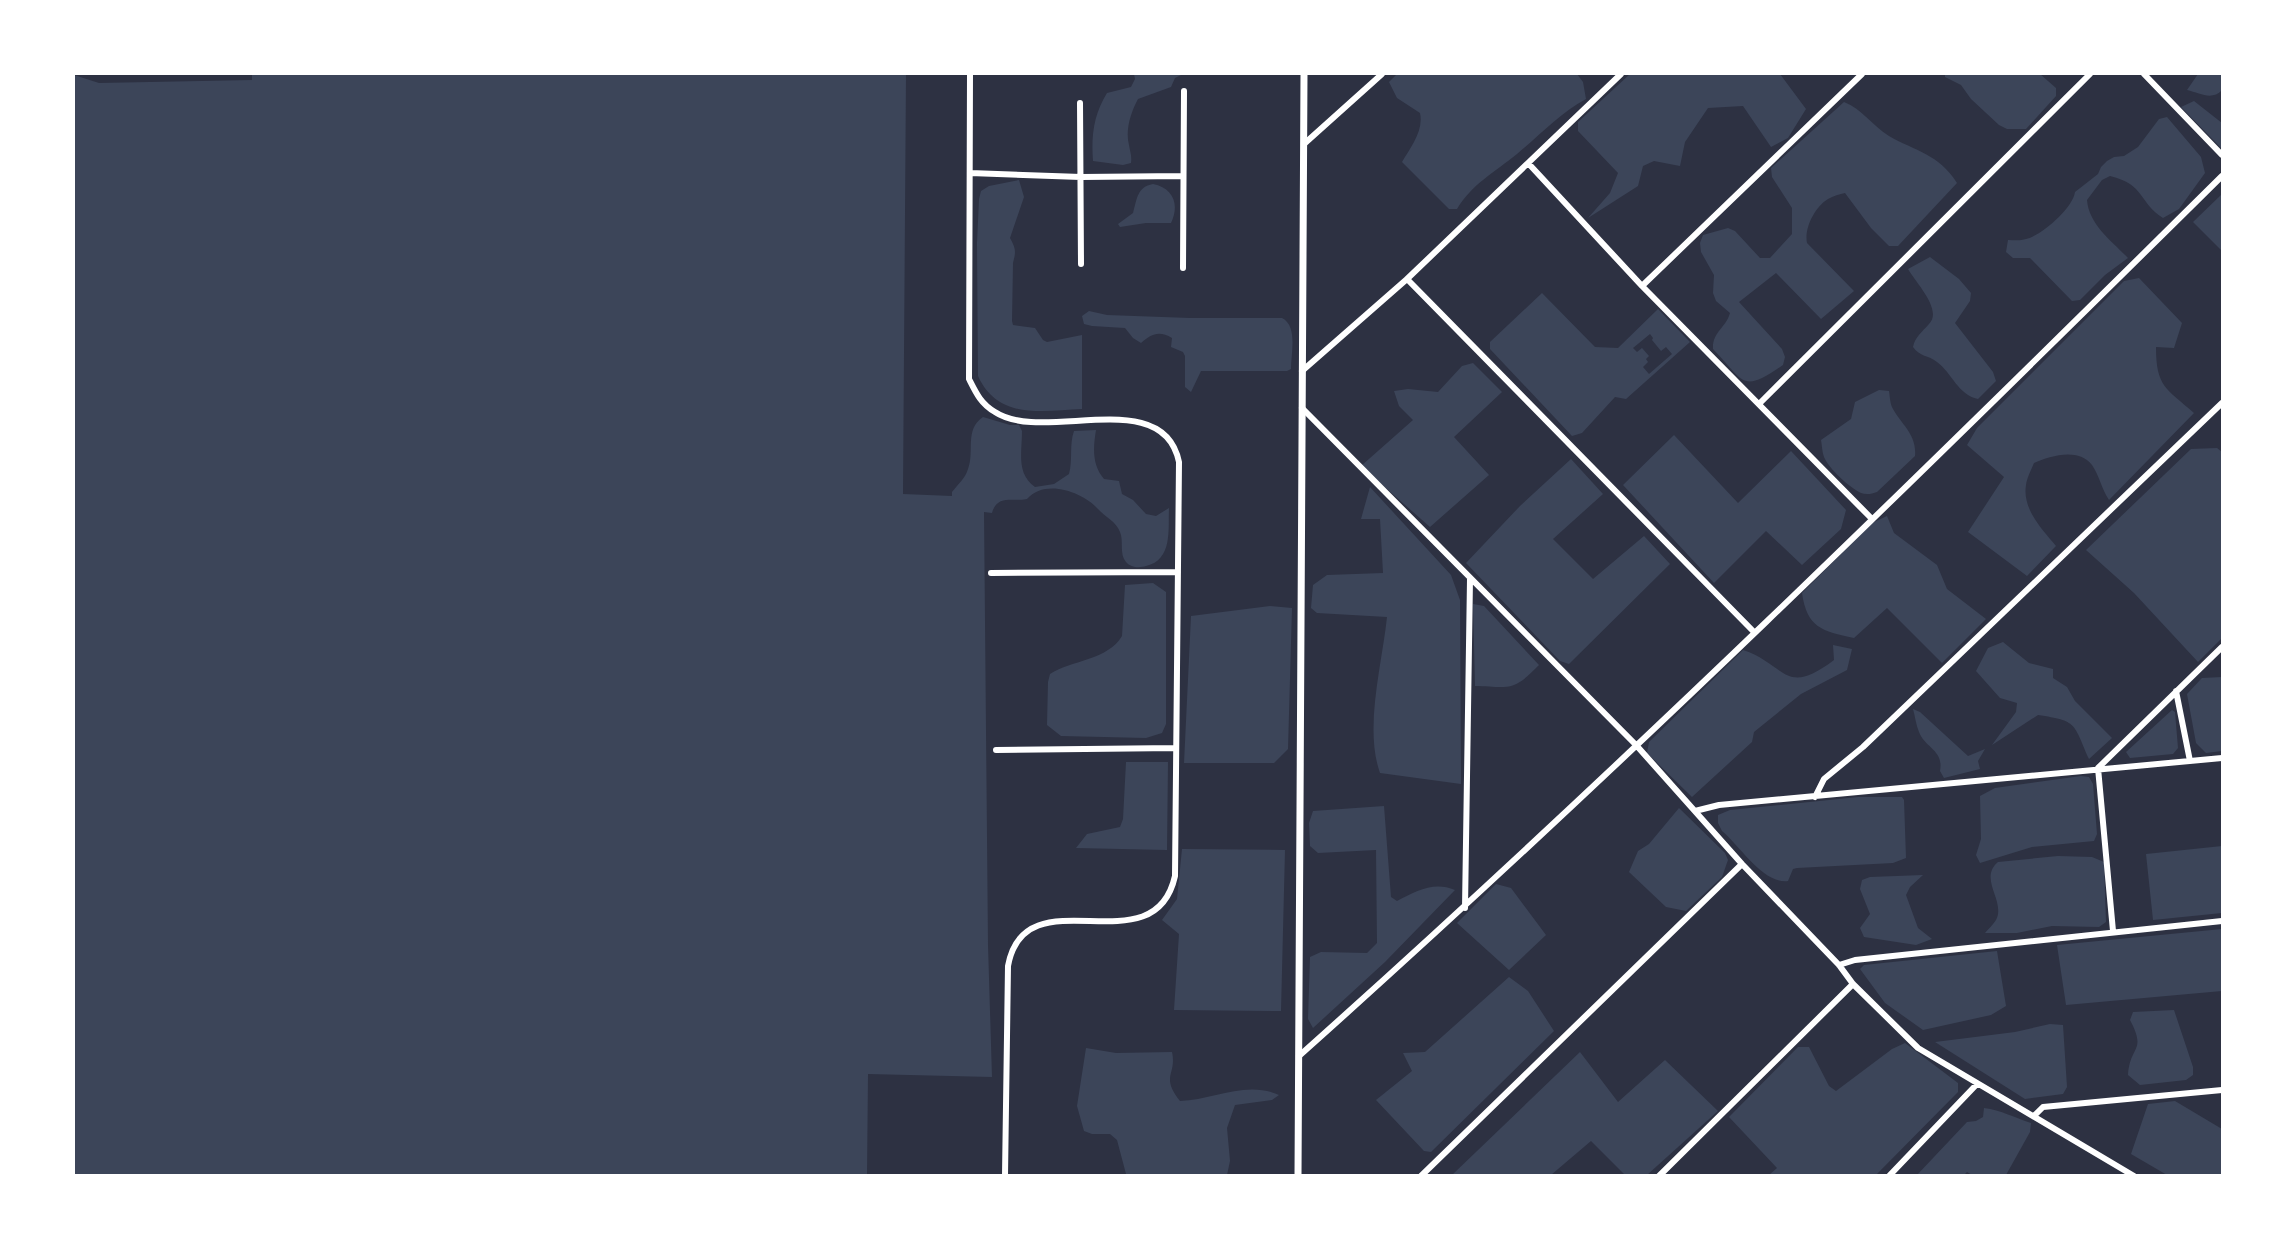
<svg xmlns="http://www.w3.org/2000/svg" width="2296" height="1249" font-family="Literata,serif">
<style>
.green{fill:#3c4559;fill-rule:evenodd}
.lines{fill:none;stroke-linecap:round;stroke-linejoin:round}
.minor{stroke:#fff;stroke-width:6}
.tertiary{stroke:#fff;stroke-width:7}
</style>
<rect width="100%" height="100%" fill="#2d3142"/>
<path class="green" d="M252 74H906L903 494 952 496V492C958 484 965 479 968 469 975 451 964 430 983 417L1010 425H1019L1022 431C1022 453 1016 473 1035 487L1054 484 1069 474C1073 460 1069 445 1074 431L1096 430C1093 448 1092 465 1104 479L1119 481 1122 494 1133 500 1146 514 1156 516 1169 508C1168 529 1173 560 1146 566 1140 568 1131 568 1126 562 1119 554 1124 541 1120 532 1116 521 1105 517 1098 509 1083 492 1045 478 1027 499 1013 502 997 494 992 513L984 512 988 945 992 1077 868 1074 867 1175H74V75L99 83 252 80Z
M1134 74H1183L1175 78 1171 87 1138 99C1131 112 1125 130 1129 145 1130 152 1132 155 1131 163L1123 165 1093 161C1091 135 1094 114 1107 93L1131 87 1135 79Z
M1397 74H1577L1583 82 1586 99C1560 113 1540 135 1517 154 1495 172 1472 184 1457 209H1449L1402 162C1410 148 1424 131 1420 113L1397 98 1389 82Z
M1630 74H1780L1806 109 1788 138 1771 147 1743 106 1708 108 1685 142 1680 166 1654 161 1643 166 1638 186 1588 218 1610 193 1618 173 1578 131V122Z
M1945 74H2040L2056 88V96L2026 129H2007L1999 125 1971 99 1961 85 1945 77Z
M2198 74H2222V90C2212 101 2200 93 2187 90Z
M2194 101 2222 123V149L2181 107Z
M1844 102C1862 109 1873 126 1889 136 1915 151 1939 154 1957 183L1898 246H1889L1871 228 1845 193C1840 194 1833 196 1828 199 1815 207 1804 228 1807 243L1854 291 1821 319 1776 273 1739 302 1782 349 1785 357 1783 365C1741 394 1745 382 1713 349 1712 332 1726 328 1730 313L1716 301 1713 293 1714 275 1701 252 1700 243 1703 235 1728 228 1735 231 1760 258H1770L1792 234V208L1772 177 1771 168Z
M2167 117 2201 157 2205 173 2179 209 2163 218C2138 202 2146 185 2110 176L2102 180 2087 200C2089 225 2112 241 2128 258L2105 275 2080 300 2072 301 2030 258H2013L2006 252 2008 240C2014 240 2020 241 2026 239 2041 236 2073 208 2075 192L2098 174 2101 167 2107 161 2114 157 2124 156 2138 147 2159 119Z
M1019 180 1024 197 1010 238C1016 249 1016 251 1013 263L1012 321 1013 325 1035 328 1043 340 1047 342 1082 335V409C1042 411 998 420 978 376L977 243 979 199 981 191 989 186Z
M1153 184C1173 188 1180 204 1171 223H1146L1120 227 1118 224 1133 213C1137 199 1137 187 1153 184Z
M2222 194V251L2193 222Z
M1930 257 1959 279 1971 293 1970 301 1955 323 1993 372 1996 381 1978 399C1958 395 1952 373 1937 362 1928 355 1920 357 1913 347 1915 337 1922 332 1929 324 1943 310 1916 283 1908 269Z
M2139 278 2182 323 2174 348 2156 347C2156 387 2166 388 2194 413L2109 500C2102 490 2099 475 2092 465 2078 447 2050 456 2034 463 2031 470 2027 478 2026 485 2022 509 2042 529 2056 546L2027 576 1968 532 2004 477 1967 445 1977 428 2124 281Z
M1542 293 1595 347 1618 348 1658 309 1690 342 1626 399 1615 397 1582 433 1572 436 1490 349V342ZM1650 334 1653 338 1652 340 1661 351 1666 347 1672 354 1649 374 1643 367 1648 362 1646 359 1649 356 1642 348 1637 352 1633 348Z
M1089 311 1107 315 1190 318H1282C1298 326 1291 353 1291 369L1287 371H1201L1191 392 1185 387V356L1183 352 1171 347 1172 338C1159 330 1151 334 1141 343L1133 338 1125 328 1092 326 1084 324 1082 316Z
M1473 363 1502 392 1454 437 1489 475 1430 527 1361 466 1413 420 1399 406 1394 391 1408 389 1438 392 1462 366Z
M1879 390 1889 391C1890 397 1890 404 1893 409 1902 425 1917 435 1915 456L1877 492C1872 494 1866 495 1861 493 1849 487 1829 469 1824 457 1822 452 1822 445 1821 440L1851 419 1855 402Z
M1674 435 1738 503 1791 451 1846 510 1841 529 1802 565 1766 531 1714 583 1623 485Z
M2217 448 2222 452V638L2198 662 2134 593 2086 550 2191 449Z
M1571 459 1603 494 1553 539 1593 579 1644 536 1670 564 1569 664 1560 661 1466 563 1520 506Z
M1370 487 1451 575 1460 600 1461 784 1380 773C1364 728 1382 665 1387 617L1317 613 1311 608 1313 585 1327 575 1383 573 1380 519H1361Z
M1887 516 1894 533 1937 565 1947 589 1986 619 1942 663 1887 608 1854 638C1822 631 1807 628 1802 593L1872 523Z
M1153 583 1166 592V724L1162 733 1146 738 1061 736 1047 725 1048 682 1050 674C1072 660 1108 660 1122 636L1125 585Z
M1473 604 1484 606 1539 665C1513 692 1510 687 1475 686Z
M1270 606 1292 608 1288 749 1274 763H1184L1191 616Z
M2003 642 2029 663 2053 669V678L2067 687 2075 701 2112 738 2089 759C2073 723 2078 721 2038 715L1992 745 2016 712 2017 703 2000 698 1976 671 1988 648Z
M1833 645 1852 649 1847 670 1801 694 1754 732 1752 742 1692 797 1647 753 1649 742 1743 650C1786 664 1784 698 1834 660Z
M2222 677V751L2206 753 2196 743 2187 694 2202 678Z
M1913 709 1920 712 1968 756 1985 749 1978 761 1980 769 1944 778 1940 771C1944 750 1925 748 1919 732 1916 725 1915 716 1913 709Z
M2172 710 2175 712 2178 748 2173 754 2130 758 2126 752Z
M1126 762H1168L1167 850 1076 848 1087 834 1120 827 1123 819Z
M2081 776 2089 777 2093 784 2097 834 2094 841 2032 847 1980 863 1976 855 1981 839 1980 796 1995 788Z
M1858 797H1902L1904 800 1906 858 1893 863 1797 868 1793 869 1788 881C1763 884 1741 847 1722 831L1718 823V815L1730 810Z
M1384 806 1391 897 1397 901C1416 891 1434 881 1455 890L1385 962 1313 1028 1308 1019 1310 957 1321 952 1367 953 1377 943 1376 850 1318 853 1310 846 1309 823 1313 811Z
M1679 808 1725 853 1728 860 1722 877 1686 911 1666 907 1629 872 1638 851 1649 844Z
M2222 846V913L2153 920 2146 854Z
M1182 849 1285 850 1281 1011 1174 1010 1179 934 1162 920 1177 899Z
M2058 856 2092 857 2104 862 2106 922 2099 927 2052 926 2017 933H1985C1988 929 1993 925 1996 920 2006 901 1978 879 1998 862Z
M1923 875 1910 887 1906 895 1918 928 1932 939 1916 945 1864 937 1860 928 1870 914 1860 889 1862 880 1870 877Z
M1496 884 1511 888 1546 935 1509 970 1457 923Z
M2222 929V991L2066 1005 2057 945Z
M1997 951 2006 1006 1991 1015 1923 1030 1885 1003 1860 969 1864 965Z
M1509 977 1528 991 1554 1031 1431 1152 1424 1151 1376 1100 1412 1071 1403 1053 1425 1052Z
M2174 1010 2193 1067V1075L2186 1080 2140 1085 2128 1075C2130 1045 2147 1052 2130 1020L2133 1012Z
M2050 1024 2063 1025 2067 1087 2063 1094 2025 1099 1935 1042 2015 1032Z
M1905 1043 1958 1083V1092L1876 1175H1769L1777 1168 1729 1117 1798 1047H1809L1829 1086 1836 1091 1892 1049Z
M1086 1048 1116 1053 1172 1052C1177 1075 1160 1076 1180 1101 1213 1100 1246 1080 1279 1095L1272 1100 1235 1105 1227 1128 1230 1161 1227 1175 1126 1174 1117 1140 1110 1134H1092L1084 1131 1077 1106Z
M1580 1052 1618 1102 1665 1060 1718 1111 1647 1175H1625L1591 1141 1551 1175H1452Z
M2175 1101 2222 1129V1175H2167L2131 1154 2148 1104Z
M1984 1108C2001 1110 2015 1118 2031 1123L2030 1132 2006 1175H1972L1967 1172 1964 1175H1917L1967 1122 1976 1121 1983 1117Z"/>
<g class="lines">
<path class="minor" d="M970 74 969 379C976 393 981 404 995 412 1043 444 1163 384 1179 462L1175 876C1154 970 1025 872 1008 966L1005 1176
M2144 74 2222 155
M1080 103 1081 264
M1304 144 1382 74
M1528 163 1642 286 1872 519
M970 173 1081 177 1183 176
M1183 268 1184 91
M1407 279 1754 632
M1642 286 1862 74
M1302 371 1407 279 1621 74
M1760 403 2090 74
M1302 408 1636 745 1742 864 1839 965 1853 984 1918 1048 2134 1176
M991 573 1178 572
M2176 691 2190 761
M996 750 1176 748
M1815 797 1824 779 1863 747 2222 403
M1695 811 1719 805 2222 758
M1465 908 1470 579
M2113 931 2098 768 2222 647
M1839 965 1855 960 2222 921
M1299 1056C1616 773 1920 475 2222 176
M2034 1116 2043 1107 2222 1090
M1421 1176 1742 864
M1659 1176 1853 984
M1889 1176 1977 1084"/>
<path class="tertiary" d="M1298 1176 1304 74"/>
</g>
<rect width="2296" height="1249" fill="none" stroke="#ffffff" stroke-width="150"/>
</svg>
